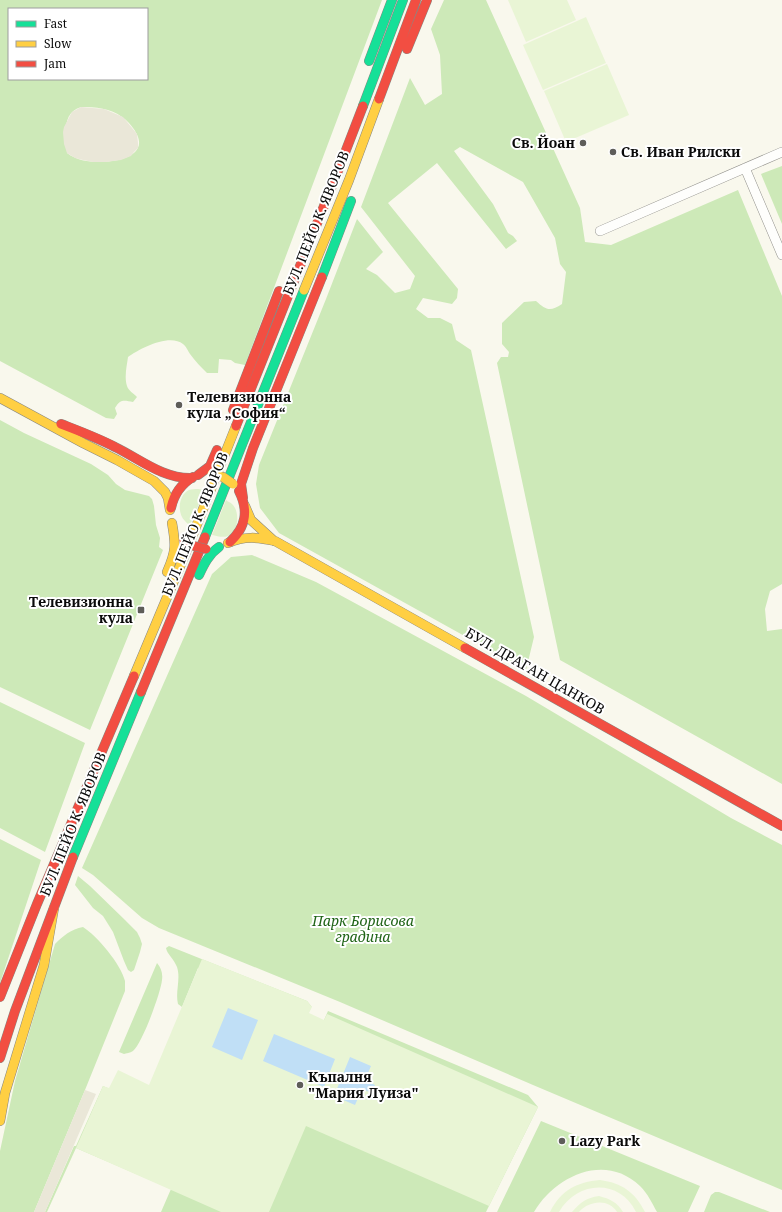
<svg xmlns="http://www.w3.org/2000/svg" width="782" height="1212" font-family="'Noto Serif',serif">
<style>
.green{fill:#def1cb}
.forest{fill:#cde9b8;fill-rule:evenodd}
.pitch{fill:#e9f5d5}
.plaza{fill:#eae7d8}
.water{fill:#c0dff6}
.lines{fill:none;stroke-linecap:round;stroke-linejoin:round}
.street-casing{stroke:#92918c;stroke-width:10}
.fast-casing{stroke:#888883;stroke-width:10}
.slow-casing{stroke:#888883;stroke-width:10}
.jam-casing{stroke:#888883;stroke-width:10}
.street{stroke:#fefefc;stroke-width:9}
.fast{stroke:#16e098;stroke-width:9}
.slow{stroke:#ffcf43;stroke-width:9}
.jam{stroke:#f24e42;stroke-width:9}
.slow-bridge-casing{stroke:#888883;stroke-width:10;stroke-linecap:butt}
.jam-bridge-casing{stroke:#888883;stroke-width:10;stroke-linecap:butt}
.slow-bridge{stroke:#ffcf43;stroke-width:9}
.jam-bridge{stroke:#f24e42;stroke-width:9}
.poi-dot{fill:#5e5d59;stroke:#fff;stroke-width:1.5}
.labels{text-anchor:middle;stroke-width:4;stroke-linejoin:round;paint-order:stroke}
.poi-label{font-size:14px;font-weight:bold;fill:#0a0a0a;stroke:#fff;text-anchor:start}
.street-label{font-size:14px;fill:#0a0a0a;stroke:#fff}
.park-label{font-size:14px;font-style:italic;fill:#206417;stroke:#fff}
</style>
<rect width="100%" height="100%" fill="#f9f8ed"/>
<path class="green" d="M198 489 205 490 190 525C189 524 186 523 185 521 177 514 178 495 189 490 191 489 196 489 198 489Z
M226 500C228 502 230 502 232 504 240 511 239 531 228 536 223 538 217 536 212 535Z"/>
<path class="forest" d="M0 0H382L245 365 235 363 231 360 219 359 218 373H207C201 367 195 361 190 354 188 351 186 346 183 344 170 333 140 348 128 357 127 365 124 377 127 386 128 390 134 394 137 397L133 402C124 400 120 399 115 408L117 414 114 419 106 418 0 361ZM9 9H147V79H9ZM81 107C95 107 111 108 122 117 127 120 130 124 133 128 153 155 119 162 99 162 88 162 76 160 67 153 67 136 60 114 81 107Z
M444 0H486L580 208 585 242 611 245 738 190 782 296V584L770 591 765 609 767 631 782 629V784L560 660 497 363 501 357H508L509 352 502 344V323L524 302 536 301C546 310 550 312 562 304L566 272 560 264 555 238 523 182 460 147 454 151 493 204 508 233 513 236 517 241 506 249 437 163 388 203 458 289 457 298 452 304 423 298 416 309 428 318H440L452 324 456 340 471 350 534 637 526 670 279 533 260 508 256 484 259 465 326 299 357 219 383 252 366 269 377 275 395 293 410 289 415 276 361 207 410 78 425 105 442 94 440 55 431 29Z
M782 166V224L761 174Z
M0 420 24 433 91 464 108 475 116 484 125 490 149 496 152 499 154 506 156 525 160 538 159 547 163 550 90 730 0 687Z
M252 555 316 582 526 696 731 818 782 845V1190L533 1085 340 1002 159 928 142 918 93 875 82 868 212 574 231 557Z
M0 702 85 743 45 852 0 828Z
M0 839 41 860 0 983Z
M78 876 90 886 125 920 137 932 140 938 142 944 140 952 134 970 131 972 128 970 124 961 113 932 103 916 93 908 75 885Z
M83 927C97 936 121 964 125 981 125 984 125 988 125 991L85 1090 34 1212H0V1151L15 1081 55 944C63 936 71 929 83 927Z
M169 946 307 1001 312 1007 198 968 182 1007 178 1004C175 992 181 979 177 967 174 959 167 954 166 948Z
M157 963C161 968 163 973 162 980 161 992 142 1044 133 1051 130 1053 126 1053 124 1054L119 1052Z
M328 1011 528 1095 538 1107 486 1212H161L171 1189 76 1148 47 1212H45L74 1146H76L103 1086 128 1097 324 1020Z
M541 1121 700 1186 688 1212H657C652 1203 648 1194 640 1186 605 1152 555 1176 534 1212H497Z
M715 1192H719L770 1212H704L711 1195Z"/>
<path class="pitch" d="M508 0H567L576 20 526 42Z
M586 17 606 63 543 90 523 45Z
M607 64 629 115 566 142 544 91Z
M202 959 307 1001 312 1007 309 1013 324 1020 327 1014 538 1107 489 1206 306 1126 269 1212H221L76 1148 103 1086 109 1088 118 1070 149 1085Z
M600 1180C622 1183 635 1192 645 1212H636C619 1178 577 1181 559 1212H550C561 1190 577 1182 600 1180Z
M599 1196C610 1199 617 1202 623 1212H617C608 1198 589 1201 579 1212H572C581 1202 586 1198 599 1196Z"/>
<path class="plaza" d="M81 107 104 109 123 117 137 134 138 143V148L134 152 131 156 121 160 106 162H93L83 160 75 158 67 153 64 144 63 132 64 127 72 112Z
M85 1090 96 1094 45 1212H34Z"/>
<path class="water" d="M228 1008 258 1020 242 1060 212 1047Z
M274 1034 335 1059 324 1087 263 1061Z
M350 1057 371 1066 365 1080 375 1085 372 1093 362 1089 355 1105 334 1096Z"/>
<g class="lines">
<g class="street-casing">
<path id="street" d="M745 168 782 255
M600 231 782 152"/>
</g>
<g class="fast-casing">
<path id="fast" d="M369 61 392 0
M363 106 403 0
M322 277 351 201
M205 537 304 290
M199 575C204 564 209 554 219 547
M73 857 141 692"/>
</g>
<g class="slow-casing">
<path id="slow" d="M304 290 349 180 379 99
M0 398 83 443 117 460 154 481 165 492 168 498 170 510
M245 506 251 520 274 541
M228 543C244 536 258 537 275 541L465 648
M167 572C176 552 176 545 172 523
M134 676 186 552 236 426
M0 1121 5 1093 44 965 54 908"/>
</g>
<g class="jam-casing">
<path id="jam" d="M407 49 427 0
M379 99 416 0
M233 410 279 291
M61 424C79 431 98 438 115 447 140 459 163 479 192 478
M236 426 336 176 363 106
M198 475 210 466 217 450
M243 498 241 484 253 448 322 277
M171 508C174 494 181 484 193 477
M230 542C246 527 249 511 239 491
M465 648 782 826
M141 692 205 537
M0 997 37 904 134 676
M0 1058 15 1011 73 857"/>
</g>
<use href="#street" class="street"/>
<use href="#fast" class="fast"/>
<use href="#slow" class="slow"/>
<use href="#jam" class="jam"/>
<g class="slow-bridge-casing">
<path id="slow-bridge" d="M212 474 223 477 233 484"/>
</g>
<g class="jam-bridge-casing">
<path id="jam-bridge" d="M184 540 194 546 206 549"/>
</g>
<use href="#slow-bridge" class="slow-bridge"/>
<use href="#jam-bridge" class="jam-bridge"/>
</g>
<g class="poi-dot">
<circle cx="583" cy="143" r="4"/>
<circle cx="613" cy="152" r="4"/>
<circle cx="179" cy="405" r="4"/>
<rect x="137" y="606" width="8" height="8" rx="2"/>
<circle cx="300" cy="1085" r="4"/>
<circle cx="562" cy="1141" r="4"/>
</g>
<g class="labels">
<g class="poi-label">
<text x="575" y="148" text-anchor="end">Св. Йоан</text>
<text x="621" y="157">Св. Иван Рилски</text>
<text x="187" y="402">Телевизионна<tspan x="187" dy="16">кула „София“</tspan></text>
<text x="133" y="607" text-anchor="end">Телевизионна<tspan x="133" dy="16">кула</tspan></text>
<text x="308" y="1082">Къпалня<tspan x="308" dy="16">"Мария Луиза"</tspan></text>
<text x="570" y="1146">Lazy Park</text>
</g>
<g class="street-label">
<text transform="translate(316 223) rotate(-68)" y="5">БУЛ. ПЕЙО К. ЯВОРОВ</text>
<text transform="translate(195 524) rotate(-68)" y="5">БУЛ. ПЕЙО К. ЯВОРОВ</text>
<text transform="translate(535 671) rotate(30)" y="5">БУЛ. ДРАГАН ЦАНКОВ</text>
<text transform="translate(73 824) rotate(-68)" y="5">БУЛ. ПЕЙО К. ЯВОРОВ</text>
</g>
<g class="park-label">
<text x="363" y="926">Парк Борисова<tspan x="363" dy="16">градина</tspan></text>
</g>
</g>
<rect x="8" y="8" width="140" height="72" fill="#ffffff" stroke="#9d9d9d"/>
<rect x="16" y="21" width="20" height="6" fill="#16e098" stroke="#9d9d9d"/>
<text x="44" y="28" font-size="12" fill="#0a0a0a">Fast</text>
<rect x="16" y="41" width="20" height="6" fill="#ffcf43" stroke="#9d9d9d"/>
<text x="44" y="48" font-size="12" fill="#0a0a0a">Slow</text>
<rect x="16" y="61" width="20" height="6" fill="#f24e42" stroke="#9d9d9d"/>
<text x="44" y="68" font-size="12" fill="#0a0a0a">Jam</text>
</svg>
